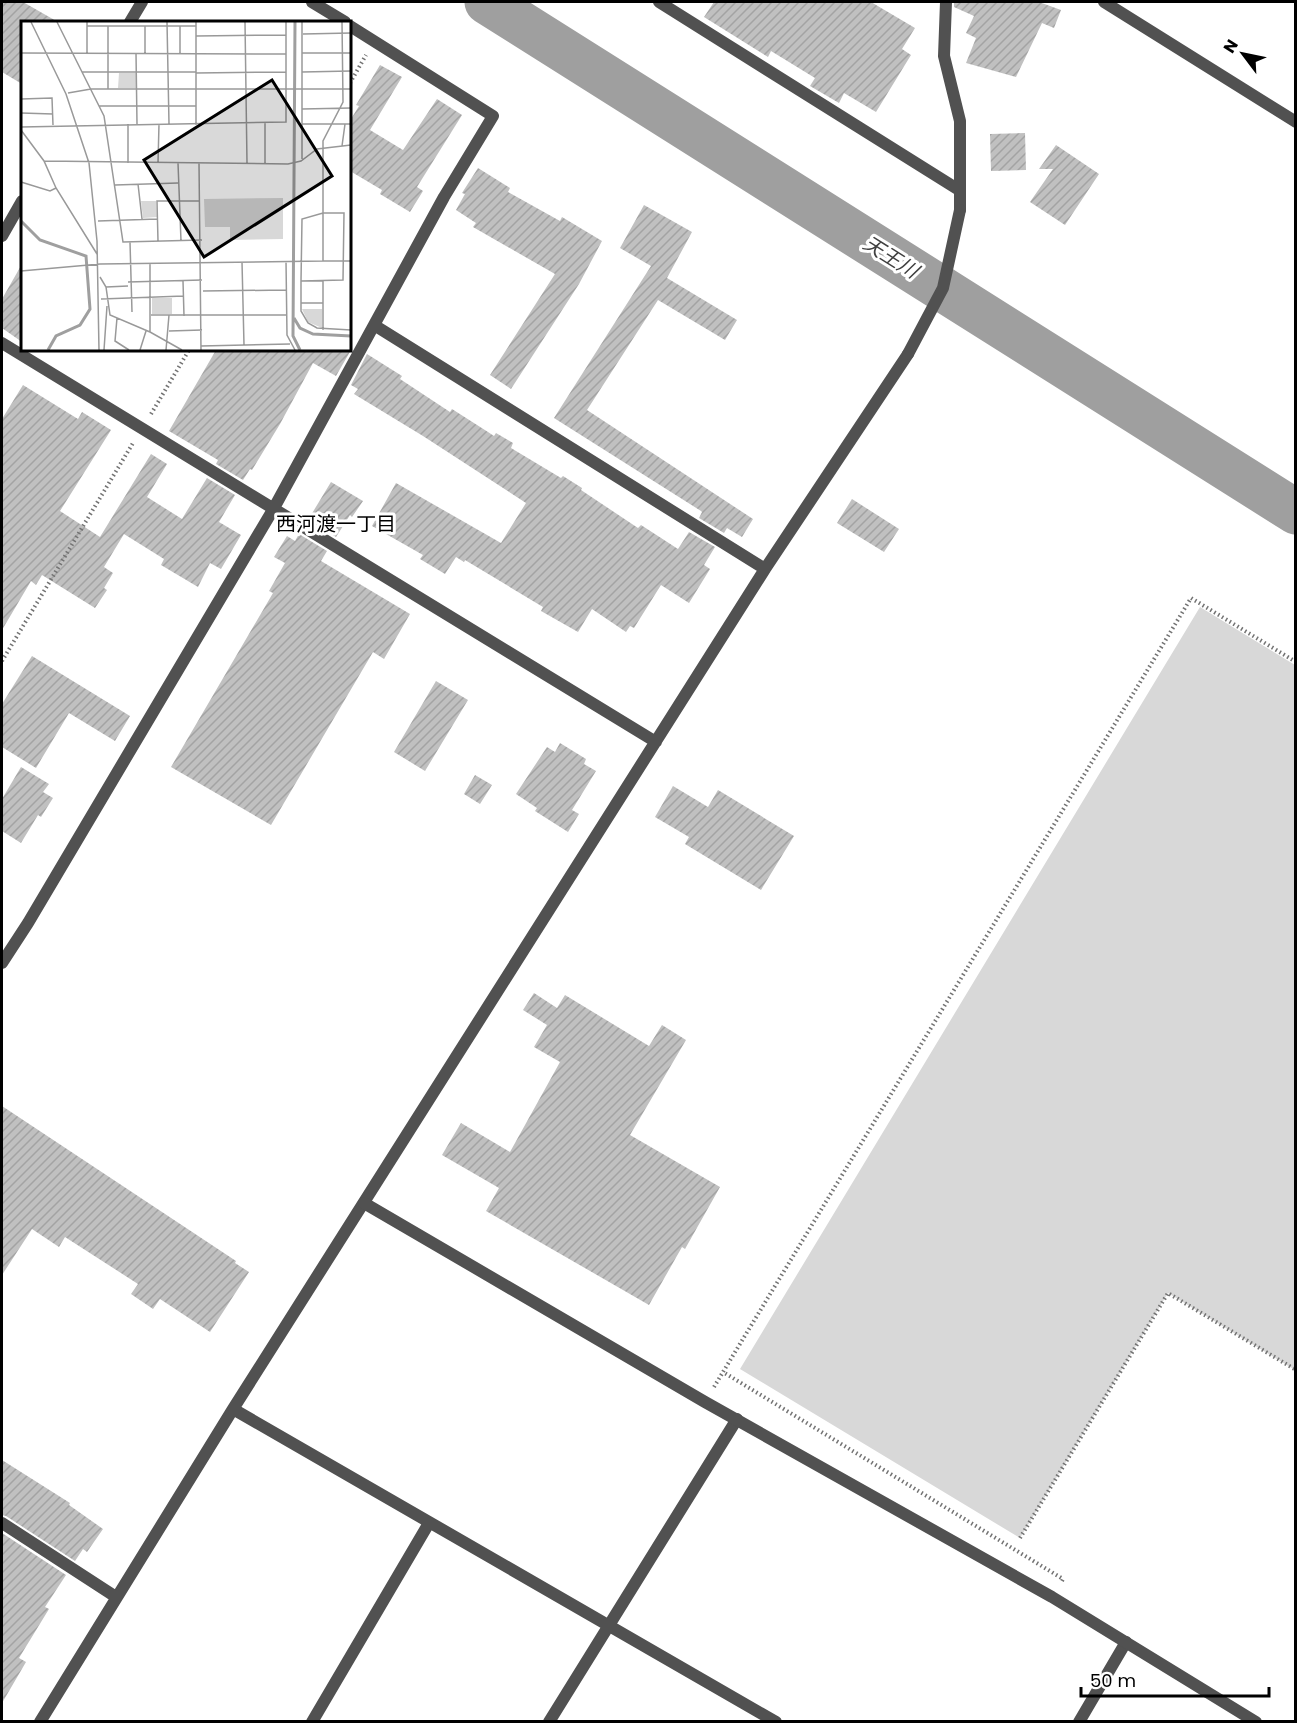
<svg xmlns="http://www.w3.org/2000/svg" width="1297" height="1723" font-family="Poppins,'Noto Sans JP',sans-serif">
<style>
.pitch{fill:#d8d8d8}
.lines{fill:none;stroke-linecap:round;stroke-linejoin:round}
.river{stroke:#9f9f9f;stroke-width:45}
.building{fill:url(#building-hatch)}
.path{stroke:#737373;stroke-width:4;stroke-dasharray:1.5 3;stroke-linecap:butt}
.minor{stroke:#515151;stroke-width:12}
.tertiary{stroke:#515151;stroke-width:12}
.labels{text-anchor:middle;stroke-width:6;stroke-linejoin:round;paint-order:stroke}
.water-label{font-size:20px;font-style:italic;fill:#404040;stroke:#fff}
.neighbourhood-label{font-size:20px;fill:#000;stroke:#fff}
.inset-river{fill:none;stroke:#9f9f9f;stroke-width:3}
.inset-road{fill:none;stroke:#999;stroke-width:1.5}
.view{fill:#000;fill-opacity:0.15;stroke:#000;stroke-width:3}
.inset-edge{fill:none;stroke:#000;stroke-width:3}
</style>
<defs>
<pattern id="building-hatch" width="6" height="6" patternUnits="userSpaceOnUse" patternTransform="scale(1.5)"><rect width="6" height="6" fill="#c0c0c0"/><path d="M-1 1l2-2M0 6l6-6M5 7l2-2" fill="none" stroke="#a3a3a3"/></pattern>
</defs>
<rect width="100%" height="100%" fill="#fff"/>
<path class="pitch" d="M1200 607 1295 665V1370L1168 1293 1020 1538 740 1369Z"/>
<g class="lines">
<path class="river" d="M487 2 1296 512"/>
</g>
<path class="building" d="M2 2H23L58 22H22V84L2 72Z
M714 2H871L915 28 902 49 911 55 876 112 844 93 839 103 810 86 815 78 771 51 768 57 704 17Z
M954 2H1039L1061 10 1054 28 1042 23 1016 77 966 63 976 38 966 33 974 16 954 7Z
M380 65 402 77 370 130 403 150 437 99 462 115 417 187 423 191 410 212 380 194 382 190 350 171V118L351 119 359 106 356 105Z
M1025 133 1026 170 991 171 990 134Z
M1056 145 1099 174 1065 225 1030 202 1053 169H1039Z
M478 168 510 188 508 192 560 221 562 217 602 241 579 284 511 389 490 375 555 274 473 227 476 223 456 210 465 194 462 193Z
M644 205 692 232 667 278 737 320 725 340 658 300 587 410 753 519 742 537 727 528 724 533 699 518 702 512 701 511 554 418 651 266 620 248Z
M22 264V342L2 328V299Z
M216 350H351L336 376 313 363 280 424 252 470 250 469 243 480 216 464 218 460 169 431Z
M367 354 402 376 400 379 450 412 452 409 488 432 494 436 496 433 513 443 511 448 561 478 563 476 582 488 581 490 638 528 641 525 678 549 689 532 715 547 704 565 710 569 689 603 661 585 634 628 630 626 626 632 592 609 578 632 541 611 543 607 465 560 464 562 456 557 445 574 420 559 423 555 372 526 396 483 501 543 526 503 423 436 354 394 358 389 351 385Z
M23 385 78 419 82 412 111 430 60 511 100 537 151 454 167 464 147 497 182 519 207 478 235 495 219 522 241 535 221 569 210 563 198 587 161 565 164 559 124 534 104 567 113 573 104 588 107 590 95 608 42 575 36 585 31 581 2 630V419Z
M331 482 363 501 352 517 350 515 336 537 308 520Z
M852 499 899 529 884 552 837 523Z
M299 534 327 551 321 561 410 614 384 659 373 652 271 825 171 767 273 593 269 591 285 563 274 557 287 536 295 541Z
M32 656 130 716 115 741 69 713 36 768 2 747V704Z
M436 681 468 700 425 771 394 752Z
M560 743 586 759 584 764 596 771 572 810 579 814 568 832 535 811 537 808 516 794 547 747 555 752Z
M21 767 49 784 43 792 53 798 41 817 38 815 21 843 2 831V799Z
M475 775 492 785 480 804 464 794Z
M673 786 708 807 718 790 794 836 761 890 685 844 689 837 655 817Z
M534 993 557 1008 565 995 649 1046 662 1025 686 1040 630 1135 720 1187 685 1249 682 1247 649 1305 486 1211 499 1188 442 1155 461 1123 510 1152 560 1062 534 1047 547 1025 523 1010Z
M2 1106 236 1261 235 1263 249 1272 210 1332 160 1299 153 1309 131 1294 138 1284 65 1237 59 1247 32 1229 2 1275Z
M2 1460 70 1503 69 1505 103 1529 87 1552 83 1549 75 1561 6 1516 2 1515Z
M2 1533 66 1575 45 1607 49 1609 19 1658 26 1662 2 1703Z"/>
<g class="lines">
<path class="path" d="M350 83 366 55
M151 414 189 350
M2 661 133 443
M714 1387 723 1372
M1020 1538 1168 1293 1296 1370
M1062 1581 1063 1579 723 1372 1191 598 1296 662"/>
<path class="minor" d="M312 2 345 22
M659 2 959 190
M946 2 944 56 960 121V210
M130 22 142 2
M2 236 22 201
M374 325 765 569
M2 343 656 742
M2 963 28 923 274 508 444 197 493 116 350 26
M233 1409 776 1722
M2 1523 116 1597
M40 1722 233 1409 765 569 908 354
M312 1722 429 1523
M549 1722 737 1419
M1079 1722 1126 1642"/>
<path class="tertiary" d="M1104 2 1296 122
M908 354 943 288 960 210
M364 1203 705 1402 1052 1597 1256 1722"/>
</g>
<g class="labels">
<g class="water-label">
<text transform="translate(891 257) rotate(32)" y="7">天王川</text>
</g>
<g class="neighbourhood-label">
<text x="336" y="531">西河渡一丁目</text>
</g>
</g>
<g transform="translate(21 21)">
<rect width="330" height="330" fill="#fff"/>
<path d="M98 52H115V67H97ZM120 180H135L136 196 122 197ZM131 277H151V293H131ZM281 288H301V307L287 301Z" fill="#d8d8d8"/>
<path d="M262 177V218L209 219V206H184L183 178Z" fill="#d8d8d8"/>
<path class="inset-river" d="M274 1 272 315 279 329M0 200 19 219 65 235 69 288 59 304 35 315 27 329M273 297 279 307 292 313 330 315"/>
<path class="inset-road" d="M10 1 45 73 68 142 76 220 78 329M36 1 83 95 102 221 181 219M146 1 148 103M175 1V104M224 1 226 142M281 1V138M66 5H175M87 5V68M124 5V32M159 5V32M282 13 330 12M175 15 265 14M0 32 265 33M66 32V1M115 32 116 103M281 32H330M61 51H175M281 51 330 50M175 52 265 51M47 72 70 68H330M0 78 31 77 32 104M78 85H175M281 88 330 87M0 92 32 93M244 102V142M107 103V142M281 103H330M0 106 265 101V1M0 109 23 140 35 167 76 233M321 125 324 103M23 140 267 143 280 140 296 128 330 124M137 142 138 103M157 142 160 220M178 142 180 329M0 161 29 170 35 167M117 163 121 198M94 164 157 162M77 200 136 198M137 220 136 180H179M109 221 111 291M265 240 266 314 274 329M302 240H330M221 241 223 324M129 243V311L161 329M0 250 79 243 302 240V120L322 81 321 1M79 256 85 266 89 294 129 311M162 260 163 295M280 260 322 259 323 192H302L281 198 280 260V290L287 302 296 307 330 309M107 261 181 259M85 266 107 265M182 270 265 269M80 278 163 275M280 282H302M130 294H265M96 297 94 320 108 329M302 309V260M148 310 181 309M180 325 269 323M83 329 86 285M119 329 125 310M145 329 148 294"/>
<path class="view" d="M251 59 311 155 183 236 123 139Z"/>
<rect width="330" height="330" class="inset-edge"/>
</g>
<rect width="1297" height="1723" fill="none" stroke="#000000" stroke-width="6"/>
<g transform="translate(1243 54) rotate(302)" stroke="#ffffff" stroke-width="4.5" paint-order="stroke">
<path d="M0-4.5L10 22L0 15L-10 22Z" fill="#000000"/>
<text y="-9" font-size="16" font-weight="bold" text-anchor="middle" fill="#000000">N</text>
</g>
<path d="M1081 1687v9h188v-9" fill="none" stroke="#000000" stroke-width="3"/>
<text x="1090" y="1687" font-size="18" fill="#000000" stroke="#ffffff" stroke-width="4.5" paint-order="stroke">50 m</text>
</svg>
